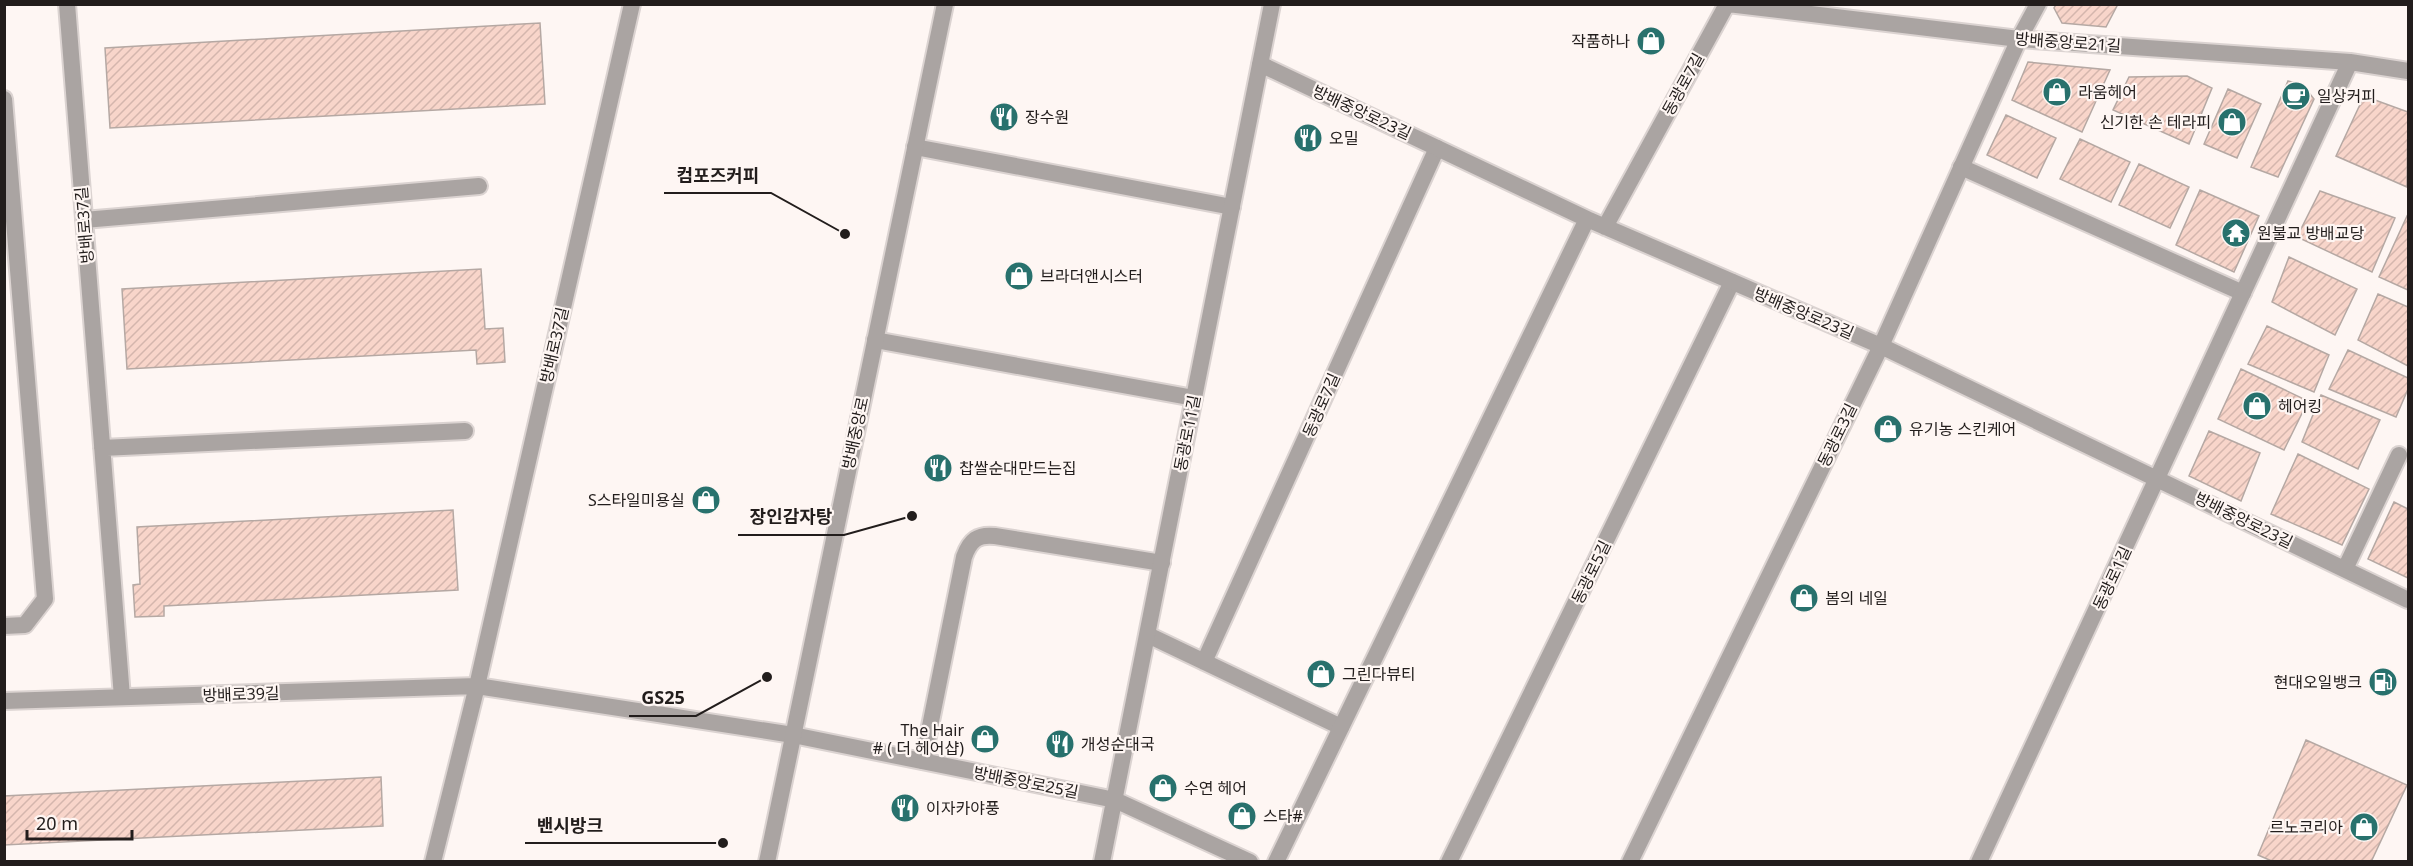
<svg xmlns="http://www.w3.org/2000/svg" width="2413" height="866" font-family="'Noto Sans','Noto Sans KR',sans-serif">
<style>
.building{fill:url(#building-hatch);stroke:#b5a8a3;stroke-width:1.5}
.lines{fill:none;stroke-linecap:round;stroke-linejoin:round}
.service-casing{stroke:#dbd3d1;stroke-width:20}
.minor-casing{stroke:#dbd3d1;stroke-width:20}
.tertiary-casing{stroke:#dbd3d1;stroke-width:20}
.service{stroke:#aaa4a2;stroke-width:16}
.minor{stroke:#aaa4a2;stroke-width:16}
.tertiary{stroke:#aaa4a2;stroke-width:16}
.labels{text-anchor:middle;stroke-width:4.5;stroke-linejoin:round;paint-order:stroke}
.poi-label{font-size:16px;fill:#221d1c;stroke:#fef6f3;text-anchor:start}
.street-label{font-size:16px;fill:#221d1c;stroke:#fef6f3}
.leader{fill:none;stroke:#221d1c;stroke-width:2}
.callout-dot{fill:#221d1c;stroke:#fef6f3;stroke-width:2}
.callout-label{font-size:18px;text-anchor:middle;font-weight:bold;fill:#221d1c;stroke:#fef6f3;stroke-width:4.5;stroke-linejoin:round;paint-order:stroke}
</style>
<defs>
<pattern id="building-hatch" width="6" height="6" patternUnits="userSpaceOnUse" patternTransform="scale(1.5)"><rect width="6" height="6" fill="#f8d5ca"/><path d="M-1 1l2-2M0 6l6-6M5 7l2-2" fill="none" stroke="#d4b6ad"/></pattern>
</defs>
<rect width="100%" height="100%" fill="#fef6f3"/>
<path class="building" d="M2056 4H2118L2106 27 2062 23 2054 8Z
M540 23 545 104 110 128 105 48Z
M2028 62 2110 70 2082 132 2012 100Z
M2187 76 2212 88 2189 144 2113 110 2129 77Z
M2288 81 2303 85 2314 99 2278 177 2251 167Z
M2228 89 2261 104 2237 158 2204 144Z
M2364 96 2408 112 2407 187 2336 156Z
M2006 115 2056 138 2037 178 1987 155Z
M2080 139 2130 162 2111 202 2060 179Z
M2139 164 2189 187 2170 228 2119 205Z
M2200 190 2259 216 2234 272 2176 245Z
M2320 191 2395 218 2372 272 2297 237Z
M2407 216 2408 217V290L2379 277Z
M2289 257 2357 289 2335 335 2272 302Z
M481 269 485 329 503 328 505 362 477 364 476 350 127 369 122 289Z
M2378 294 2408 307V366L2358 340Z
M2267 326 2329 355 2314 392 2248 364Z
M2348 350 2408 378V389L2396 417 2329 389Z
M2241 369 2308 401 2284 450 2218 419Z
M2321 395 2380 420 2358 469 2302 442Z
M2209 431 2260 453 2241 501 2189 476Z
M2298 454 2369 489 2342 545 2271 514Z
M2394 502 2408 509V578L2368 559Z
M453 510 458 590 164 606V616L135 617 133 585 140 584 137 527Z
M2306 740 2407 785 2371 862H2274L2258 855Z
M381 777 383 826 4 845V796Z"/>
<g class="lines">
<g class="service-casing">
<path id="service" d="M67 4 122 697
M4 99 45 599 25 625 4 626
M915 147 1232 207
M1961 167 2243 293
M84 220 479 186
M875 340 1194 398
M102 448 465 431
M1148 635 1341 727
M1204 662 1437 148
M923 761 964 557C970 540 978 534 995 536L1162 563
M1449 862 1732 282"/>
</g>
<g class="minor-casing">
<path id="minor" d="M1728 4 2019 39 2350 62 2408 71
M1260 64 1587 219 1881 346 2408 600
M1605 227 1727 4
M2345 569 2399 455
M4 701 477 686 793 735 1115 800 1250 862
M433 862 477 686 632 4
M1102 862 1272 4
M1276 862 1587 219
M1630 862 1881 346 2019 39 2038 4
M1979 862 2350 62"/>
</g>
<g class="tertiary-casing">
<path id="tertiary" d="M767 862 945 4"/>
</g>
<use href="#service" class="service"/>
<use href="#minor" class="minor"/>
<use href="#tertiary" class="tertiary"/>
</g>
<defs>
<g id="shop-disc" transform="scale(1.5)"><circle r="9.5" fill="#28716d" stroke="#fef6f3"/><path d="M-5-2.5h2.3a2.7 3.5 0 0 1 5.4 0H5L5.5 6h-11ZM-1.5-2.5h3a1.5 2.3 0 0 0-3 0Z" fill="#fff"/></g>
<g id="cafe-disc" transform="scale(1.5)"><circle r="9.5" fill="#28716d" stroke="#fef6f3"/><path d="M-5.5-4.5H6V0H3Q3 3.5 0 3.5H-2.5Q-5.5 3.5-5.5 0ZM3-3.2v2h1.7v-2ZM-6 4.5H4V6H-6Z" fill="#fff"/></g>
<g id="restaurant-disc" transform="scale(1.5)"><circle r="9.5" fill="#28716d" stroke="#fef6f3"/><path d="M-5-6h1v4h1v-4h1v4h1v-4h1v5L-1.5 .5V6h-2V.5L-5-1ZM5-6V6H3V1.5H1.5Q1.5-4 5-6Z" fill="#fff"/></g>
<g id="temple-disc" transform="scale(1.5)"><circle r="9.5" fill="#28716d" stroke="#fef6f3"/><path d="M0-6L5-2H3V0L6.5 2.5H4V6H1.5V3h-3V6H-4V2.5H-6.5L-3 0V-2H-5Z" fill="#fff"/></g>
<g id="fuel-disc" transform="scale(1.5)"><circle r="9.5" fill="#28716d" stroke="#fef6f3"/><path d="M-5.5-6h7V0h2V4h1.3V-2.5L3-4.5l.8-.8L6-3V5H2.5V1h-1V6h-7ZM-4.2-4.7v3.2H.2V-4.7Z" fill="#fff"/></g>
</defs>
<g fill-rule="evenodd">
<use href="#shop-disc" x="1651" y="41"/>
<use href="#shop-disc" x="2057" y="92"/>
<use href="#cafe-disc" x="2296" y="96"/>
<use href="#restaurant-disc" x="1004" y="117"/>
<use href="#shop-disc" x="2232" y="122"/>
<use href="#restaurant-disc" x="1308" y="138"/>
<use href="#temple-disc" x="2236" y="233"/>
<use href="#shop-disc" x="1019" y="276"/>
<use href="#shop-disc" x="2257" y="406"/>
<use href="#shop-disc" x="1888" y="429"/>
<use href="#restaurant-disc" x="938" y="468"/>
<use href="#shop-disc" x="706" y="500"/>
<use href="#shop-disc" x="1804" y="598"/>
<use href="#shop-disc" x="1321" y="674"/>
<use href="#fuel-disc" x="2383" y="682"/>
<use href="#shop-disc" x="985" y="739"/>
<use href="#restaurant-disc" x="1060" y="744"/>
<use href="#shop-disc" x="1163" y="788"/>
<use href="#restaurant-disc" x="905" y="808"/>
<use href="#shop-disc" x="1242" y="816"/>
<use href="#shop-disc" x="2364" y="827"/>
</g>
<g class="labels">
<g class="poi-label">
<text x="1630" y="47" text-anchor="end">작품하나</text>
<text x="2078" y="98">라움헤어</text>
<text x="2317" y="102">일상커피</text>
<text x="1025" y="123">장수원</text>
<text x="2211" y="128" text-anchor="end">신기한 손 테라피</text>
<text x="1329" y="144">오밀</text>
<text x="2257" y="239">원불교 방배교당</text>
<text x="1040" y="282">브라더앤시스터</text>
<text x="2278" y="412">헤어킹</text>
<text x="1909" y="435">유기농 스킨케어</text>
<text x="959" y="474">찹쌀순대만드는집</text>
<text x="685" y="506" text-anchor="end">S스타일미용실</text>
<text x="1825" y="604">봄의 네일</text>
<text x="1342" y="680">그린다뷰티</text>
<text x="2362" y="688" text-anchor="end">현대오일뱅크</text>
<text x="964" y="736" text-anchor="end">The Hair<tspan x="964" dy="18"># ( 더 헤어샵)</tspan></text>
<text x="1081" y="750">개성순대국</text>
<text x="1184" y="794">수연 헤어</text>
<text x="926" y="814">이자카야풍</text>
<text x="1263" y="822">스타#</text>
<text x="2343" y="833" text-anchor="end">르노코리아</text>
</g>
<g class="street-label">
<text transform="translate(2068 42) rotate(4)" y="6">방배중앙로21길</text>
<text transform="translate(1683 84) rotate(-61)" y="6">동광로7길</text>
<text transform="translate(1362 112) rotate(25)" y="6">방배중앙로23길</text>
<text transform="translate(84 225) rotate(-95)" y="6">방배로37길</text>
<text transform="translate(1804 313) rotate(23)" y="6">방배중앙로23길</text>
<text transform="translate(554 345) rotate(-77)" y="6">방배로37길</text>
<text transform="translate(1321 405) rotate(-66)" y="6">동광로7길</text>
<text transform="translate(855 433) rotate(-78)" y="6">방배중앙로</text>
<text transform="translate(1187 433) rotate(-79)" y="6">동광로11길</text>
<text transform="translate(1837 435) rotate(-64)" y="6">동광로3길</text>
<text transform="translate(2244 520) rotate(26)" y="6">방배중앙로23길</text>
<text transform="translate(1591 572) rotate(-64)" y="6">동광로5길</text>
<text transform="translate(2112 578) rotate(-65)" y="6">동광로1길</text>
<text transform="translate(241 694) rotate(-2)" y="6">방배로39길</text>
<text transform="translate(1026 782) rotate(11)" y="6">방배중앙로25길</text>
</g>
</g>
<path class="leader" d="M845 234L771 193H664M912 516L844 535H738M767 677L696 716H629M723 843L615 843H525"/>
<g class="callout-dot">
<circle cx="845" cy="234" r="6"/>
<circle cx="912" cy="516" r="6"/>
<circle cx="767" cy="677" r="6"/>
<circle cx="723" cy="843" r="6"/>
</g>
<g class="callout-label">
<text x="718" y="182">컴포즈커피</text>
<text x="791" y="523">장인감자탕</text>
<text x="663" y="704">GS25</text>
<text x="570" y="832">밴시방크</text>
</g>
<rect width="2413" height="866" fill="none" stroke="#221d1c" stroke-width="12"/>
<path d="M27 830v9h105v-9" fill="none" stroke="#221d1c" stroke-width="3"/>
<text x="36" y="830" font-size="18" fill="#221d1c" stroke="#fef6f3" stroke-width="4.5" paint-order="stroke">20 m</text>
</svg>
